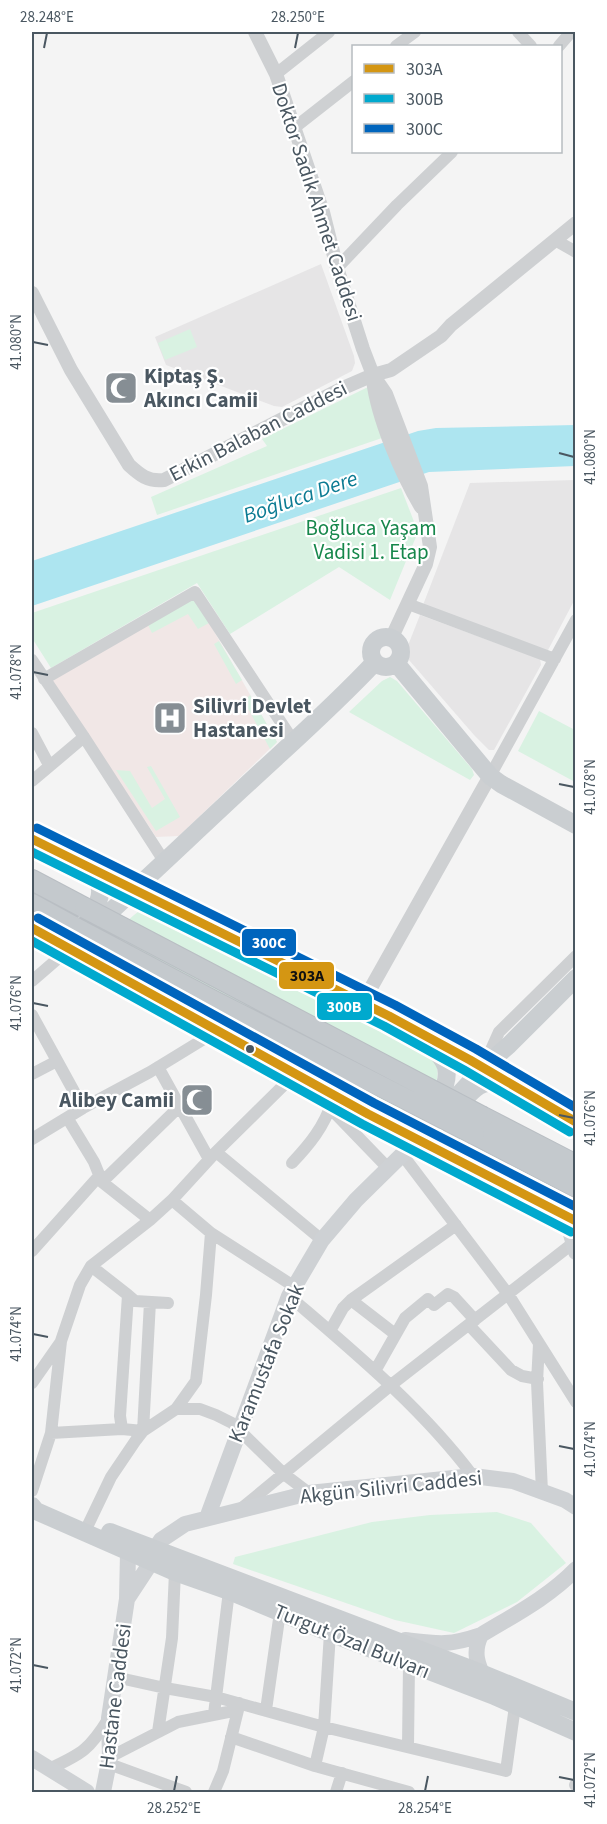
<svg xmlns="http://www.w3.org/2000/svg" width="607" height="1824" font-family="'Source Sans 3',sans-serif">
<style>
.education{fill:#e6e5e6}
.medical{fill:#f1e7e6}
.green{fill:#d9f2e2}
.water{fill:#ade5f0}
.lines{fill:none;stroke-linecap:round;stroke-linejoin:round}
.trunk-casing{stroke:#b9bec3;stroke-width:22}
.minor{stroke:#ced0d2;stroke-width:12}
.tertiary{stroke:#ced0d2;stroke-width:14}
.secondary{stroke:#ced1d4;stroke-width:16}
.primary{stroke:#caced1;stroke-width:18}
.trunk{stroke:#c4c9cd;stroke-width:20}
.trunk-bridge-casing{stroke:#b9bec3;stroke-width:22;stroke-linecap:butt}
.trunk-bridge{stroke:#c4c9cd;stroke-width:20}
.bus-1-casing{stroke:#fff;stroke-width:14}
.bus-2-casing{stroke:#fff;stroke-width:14}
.bus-3-casing{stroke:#fff;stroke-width:14}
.bus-1{stroke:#d49613;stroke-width:9}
.bus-2{stroke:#00a9ce;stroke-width:9}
.bus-3{stroke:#0065bd;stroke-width:9}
.ticks{fill:none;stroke:#4a5761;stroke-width:2}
.bus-dot{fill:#4a5761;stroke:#fff;stroke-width:2}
.labels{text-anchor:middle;stroke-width:4.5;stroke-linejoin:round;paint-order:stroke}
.street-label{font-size:21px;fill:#4a5761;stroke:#fff}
.poi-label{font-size:21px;font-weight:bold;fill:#4a5761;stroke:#fff;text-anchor:start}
.park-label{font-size:21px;fill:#16874b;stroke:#fff}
.water-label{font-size:22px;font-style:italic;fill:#0b7b93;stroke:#fff}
.line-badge{stroke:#fff;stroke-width:2}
.badge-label{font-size:16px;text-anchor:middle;font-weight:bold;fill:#fff}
.pale-badge-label{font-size:16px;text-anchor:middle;font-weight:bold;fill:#111}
.neatline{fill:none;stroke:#4a5761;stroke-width:2}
.ticks-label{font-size:15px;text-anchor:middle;fill:#4a5761}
</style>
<rect width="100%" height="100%" fill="#f4f4f4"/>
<path class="education" d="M321 264 354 356 355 363 352 371 282 407 274 406 166 365 155 337Z
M575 480V599L547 652 423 605 470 483Z
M420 615 540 659 541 665 494 750H489L474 735 409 660 407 648Z"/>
<path class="medical" d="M195 598 277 742 179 836 156 837 51 680Z"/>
<path class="green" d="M190 329 197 347 165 360 158 343Z
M368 387 382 438 157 515 151 497 267 446 262 439Z
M401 488 418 532 390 600 339 567 230 634 197 583 51 668 32 638V613Z
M194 598 209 623 198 629 188 614 152 633 148 625Z
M219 641 242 680 236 684 214 644Z
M390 677 397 681 472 769 474 775 470 780 349 712 382 681Z
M250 695 277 742 270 749 244 701Z
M539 711 575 730V782L518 751Z
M151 766 180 817 156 831 116 770 130 771 152 808 165 799 147 767Z
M143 909 154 910 431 1053C433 1057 436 1061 437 1066 440 1081 430 1110 412 1111 393 1114 376 1106 358 1100L125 973C122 968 116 961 115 956 111 936 128 917 143 909Z
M497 1512 531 1523 566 1563 517 1602 454 1633 395 1620 233 1564 235 1557 372 1522 430 1515Z"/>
<path class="water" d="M575 425V466L429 472 32 606V561L418 431 436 428Z"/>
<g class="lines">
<g class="trunk-casing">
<path id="trunk" d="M32 880 85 908
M32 904 74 927
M483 1117 576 1165
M474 1134 576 1187"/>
</g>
<path class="minor" d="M518 32 531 46
M396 46 415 32
M559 46 571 32
M276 74 329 32
M294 128 354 81
M555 240 576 252
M337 268 397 205 452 152
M408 604 555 659
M32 660 84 737 164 861
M44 679 195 592 294 742
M32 733 49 765
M490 776 576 620
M32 781 84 737
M32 981 69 949
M32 1015 83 1108
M486 1061 499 1032 576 956
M158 1067 209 1159
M32 1074 57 1061
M330 1108 387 1167
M68 1119 94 1162 102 1182 150 1220
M32 1139 83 1108 150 1072 217 1031
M216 1152 322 1240
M401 1153 508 1294 576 1402
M292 1163C309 1145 324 1127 332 1102
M102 1182 180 1106
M172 1200 211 1233 295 1287
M32 1251 100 1175
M91 1266 128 1295 120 1416 122 1429
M128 1295 135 1301 168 1303
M289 1296C354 1352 421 1407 473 1476
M351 1300 395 1334
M469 1325 511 1370 522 1376 538 1379
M330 1331 343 1308 351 1300 456 1225
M539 1344 537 1382 542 1492
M375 1371 405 1318 428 1299 434 1305 448 1294 454 1297 475 1320
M32 1383 60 1343
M176 1409H200L216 1415 232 1423 284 1474 309 1493
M51 1433 122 1429 143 1431 150 1302
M32 1491 51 1433 61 1341 80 1285 91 1266 150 1220 172 1200 216 1152 295 1074
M242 1508 391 1385 572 1244
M88 1525 111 1477 136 1440 143 1431 176 1409 196 1381 206 1295 211 1233
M330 1633 324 1727 315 1766 409 1792
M115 1677 165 1688 216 1697 324 1727 506 1771 515 1706
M266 1710 280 1612
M214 1714 229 1591
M158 1732 172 1638 175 1572
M231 1737 315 1766
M408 1746 409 1664
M110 1757 178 1722 238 1710 239 1703
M109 1764 186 1792
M49 1769C82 1754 90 1749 109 1718
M575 1785 576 1784
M214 1792 223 1771 238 1710
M336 1792 342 1773"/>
<path class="tertiary" d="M255 32 276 74 323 212 337 268 363 349 373 375 386 394 421 486 430 547 426 564 392 637
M32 293 71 370 129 465C140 475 148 482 164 480L343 388 373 375 391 370 441 336 451 325 576 223
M373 380C378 419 401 473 421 507
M363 1002 490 776"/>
<path class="secondary" d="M566 1216 576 1252
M207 1518 289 1296 322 1240 356 1200 417 1140
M127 1599 152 1561 155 1549 161 1540 185 1524 309 1493 473 1476 513 1481 565 1500 576 1507
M405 1640C439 1644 448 1646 481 1635
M486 1683C478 1665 472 1653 481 1635 514 1615 549 1597 576 1569
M32 1758 87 1792
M103 1792 110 1757 109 1718 127 1599 128 1553"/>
<path class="primary" d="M371 652a15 15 0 1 1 30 0a15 15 0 1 1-30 0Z
M396 663 490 776 501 784 576 825
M32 839C141 895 252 947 362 1002 435 1038 505 1080 576 1122
M85 923C100 905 107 888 91 869
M32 928 368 1114 576 1221
M77 942C133 892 187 840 242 789 287 747 333 707 375 662
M379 1116C390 1117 406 1121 417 1118 435 1112 450 1085 446 1067 443 1056 433 1049 426 1041
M417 1140 484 1067 509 1045 576 978
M462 1164C460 1161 454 1157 453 1153 445 1133 462 1092 483 1084 491 1081 503 1084 511 1084
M32 1506 36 1511 175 1572 229 1591 330 1633 492 1695 576 1732
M110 1532 481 1673 576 1712"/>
<use href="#trunk" class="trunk"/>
<g class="trunk-bridge-casing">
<path id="trunk-bridge" d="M85 908 483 1117
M74 927 212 1000 474 1134"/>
</g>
<use href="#trunk-bridge" class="trunk-bridge"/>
<g class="bus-1-casing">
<path id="bus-1" d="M32 839 389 1016 470 1060 576 1122
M32 928 368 1114 576 1221"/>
</g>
<g class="bus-2-casing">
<path id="bus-2" d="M32 852 384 1026 464 1070 570 1132
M32 941 362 1124 571 1232"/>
</g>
<g class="bus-3-casing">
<path id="bus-3" d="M37 828 395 1005 476 1049 576 1108
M38 918 374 1103 576 1207"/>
</g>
<use href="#bus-1" class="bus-1"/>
<use href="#bus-2" class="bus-2"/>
<use href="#bus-3" class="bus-3"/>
</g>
<path class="ticks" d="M44 48 47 33M295 48 298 33M33 342 48 345M559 453 574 457M33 672 48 675M559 784 574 787M33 1003 48 1006M559 1115 574 1118M33 1334 48 1337M559 1446 574 1449M33 1665 48 1668M559 1777 574 1780M174 1791 177 1776M425 1791 428 1776"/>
<defs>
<g id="mosque-square" transform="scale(1.725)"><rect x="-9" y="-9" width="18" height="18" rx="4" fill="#868e94" stroke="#fff"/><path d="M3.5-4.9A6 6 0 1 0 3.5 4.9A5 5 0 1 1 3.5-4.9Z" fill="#fff"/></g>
<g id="hospital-square" transform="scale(1.725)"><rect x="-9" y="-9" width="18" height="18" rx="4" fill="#868e94" stroke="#fff"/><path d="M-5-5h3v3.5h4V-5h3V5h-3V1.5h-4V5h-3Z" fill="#fff"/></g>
</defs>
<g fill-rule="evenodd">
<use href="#mosque-square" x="121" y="388"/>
<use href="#hospital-square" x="170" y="718"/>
<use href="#mosque-square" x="197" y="1100"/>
</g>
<circle class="bus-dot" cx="250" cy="1049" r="5"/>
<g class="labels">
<g class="street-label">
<text transform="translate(317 202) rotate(72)" y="7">Doktor Sadık Ahmet Caddesi</text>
<text transform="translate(258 431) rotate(-27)" y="7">Erkin Balaban Caddesi</text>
<text transform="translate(266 1363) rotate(-68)" y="7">Karamustafa Sokak</text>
<text transform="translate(391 1487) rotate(-6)" y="7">Akgün Silivri Caddesi</text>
<text transform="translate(352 1641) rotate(22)" y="7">Turgut Özal Bulvarı</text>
<text transform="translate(115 1696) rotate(-83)" y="7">Hastane Caddesi</text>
</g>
<g class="poi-label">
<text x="144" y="383">Kiptaş Ş.<tspan x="144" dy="24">Akıncı Camii</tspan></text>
<text x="193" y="713">Silivri Devlet<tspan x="193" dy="24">Hastanesi</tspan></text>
<text x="174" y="1107" text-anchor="end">Alibey Camii</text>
</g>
<g class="park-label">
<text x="371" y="535">Boğluca Yaşam<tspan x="371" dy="24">Vadisi 1. Etap</tspan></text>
</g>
<g class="water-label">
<text transform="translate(300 496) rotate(-19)" y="8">Boğluca Dere</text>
</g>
</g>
<g class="line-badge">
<rect x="241" y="928" width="56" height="29" rx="6" fill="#0065bd"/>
<rect x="278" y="961" width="57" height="29" rx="6" fill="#d49613"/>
<rect x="316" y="992" width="57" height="29" rx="6" fill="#00a9ce"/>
</g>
<g class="badge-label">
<text x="269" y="948">300C</text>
<text x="344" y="1012">300B</text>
</g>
<g class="pale-badge-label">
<text x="307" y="981">303A</text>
</g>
<rect width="607" height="1824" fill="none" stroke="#ffffff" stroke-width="66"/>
<rect x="352" y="45" width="210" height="108" fill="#ffffff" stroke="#b7bcc0" stroke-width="1.5"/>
<rect x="364" y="64" width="30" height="9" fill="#d49613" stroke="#b7bcc0" stroke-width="1.5"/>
<text x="406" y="75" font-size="18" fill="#4a5761">303A</text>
<rect x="364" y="94" width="30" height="9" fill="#00a9ce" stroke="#b7bcc0" stroke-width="1.5"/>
<text x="406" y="105" font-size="18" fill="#4a5761">300B</text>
<rect x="364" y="124" width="30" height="9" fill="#0065bd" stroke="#b7bcc0" stroke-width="1.5"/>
<text x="406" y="135" font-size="18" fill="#4a5761">300C</text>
<rect x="33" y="33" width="541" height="1758" class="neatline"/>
<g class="ticks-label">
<text x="47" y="22">28.248°E</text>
<text x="298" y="22">28.250°E</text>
<text transform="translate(16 342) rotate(-90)" y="5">41.080°N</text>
<text transform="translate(590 457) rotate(-90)" y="5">41.080°N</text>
<text transform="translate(16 672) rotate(-90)" y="5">41.078°N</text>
<text transform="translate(590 787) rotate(-90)" y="5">41.078°N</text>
<text transform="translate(16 1003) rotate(-90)" y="5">41.076°N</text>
<text transform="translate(590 1118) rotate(-90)" y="5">41.076°N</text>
<text transform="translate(16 1334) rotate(-90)" y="5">41.074°N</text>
<text transform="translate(590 1449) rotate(-90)" y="5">41.074°N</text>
<text transform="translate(16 1665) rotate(-90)" y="5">41.072°N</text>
<text transform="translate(590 1780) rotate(-90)" y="5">41.072°N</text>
<text x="174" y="1813">28.252°E</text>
<text x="425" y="1813">28.254°E</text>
</g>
</svg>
